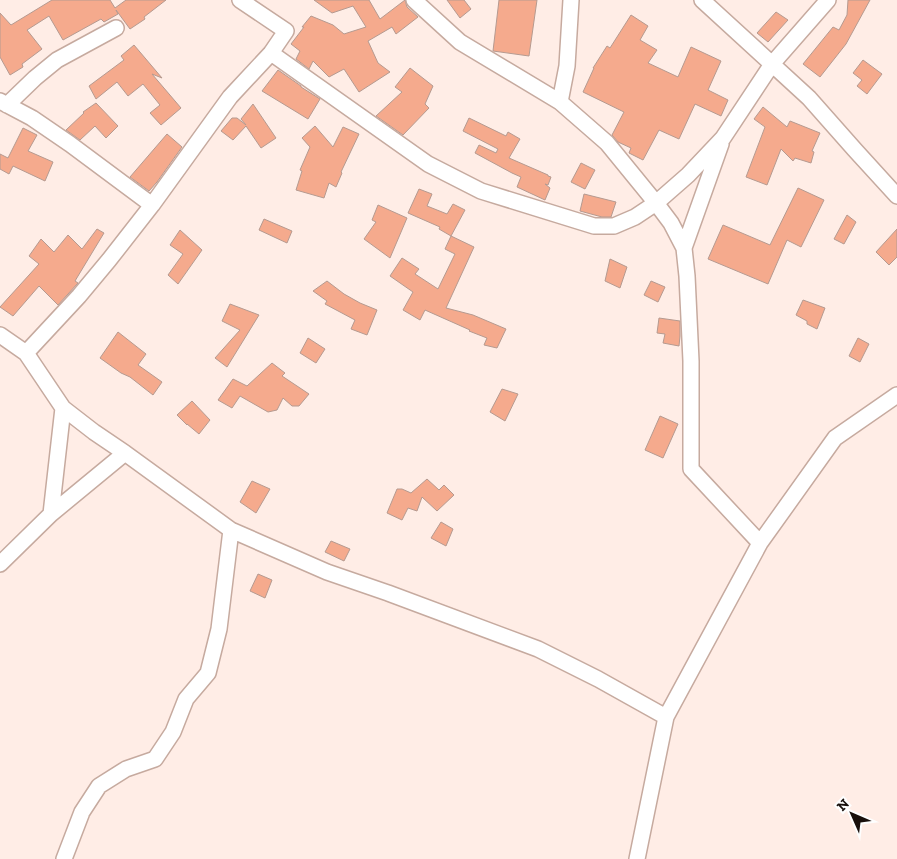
<svg xmlns="http://www.w3.org/2000/svg" width="897" height="859" font-family="'Zilla Slab',serif">
<style>
.building{fill:#f5aa8d;stroke:#b59a90}
.lines{fill:none;stroke-linecap:round;stroke-linejoin:round}
.minor-casing{stroke:#c6aa9f;stroke-width:18}
.minor{stroke:#fff;stroke-width:15}
</style>
<rect width="100%" height="100%" fill="#ffede6"/>
<path class="building" d="M52 0H110L115 8 126 0H166L144 17 145 19 130 29 116 10 118 14 104 22 101 19 63 40 49 16 27 30 42 49 22 64 23 67 10 75 0 57V13L11 25Z
M314 0H369L380 19 405 0 407 7 418 17 396 34 392 27 368 41 378 63 390 72 359 92 344 69 329 77 313 61 309 69 296 59 300 51 291 44 304 27H302L311 16 333 25 344 34 366 27 353 6 332 13Z
M447 0H464L471 9 460 18Z
M499 0H537L529 56 493 51Z
M848 0H870L846 44 820 77 803 64 833 27 839 30 847 15Z
M776 12 788 20 768 42 757 33Z
M631 15 648 26 640 40 657 50 648 63 678 77 691 47 721 61 708 90 728 100 721 116 695 104 679 139 659 130 643 160 629 153 631 148 618 142 612 135 624 112 583 92 594 68H593L607 46 610 48Z
M134 45 162 78 152 74 181 108 161 125 150 113 160 105 143 84 128 96 117 82 96 99 89 86 124 60 121 56Z
M863 60 882 74 867 94 857 86 862 80 853 73Z
M410 68 433 86 425 104 429 108 403 135 376 116 402 92 395 87Z
M278 70 301 86V87L320 99 308 119 262 91Z
M96 103 118 126 106 138 95 126 80 140 66 130 84 113 83 112Z
M253 104 276 138 261 148 246 126 233 140 221 131 232 118H237L246 125 241 119Z
M763 107 787 127 790 121 820 133 812 151 814 152 811 163 795 158 793 161 781 149 767 185 746 177 765 127 754 119Z
M469 118 506 136 508 132 520 139 509 158 548 175V176L551 177 548 185 545 184 550 188 545 200 517 187 521 177 512 173 475 153 479 145 496 153 498 149 463 131Z
M315 126 333 147 343 127 359 134 341 172 342 173 336 187 329 183 324 198 296 190 302 171 300 170 310 147 302 138Z
M23 128 37 135 28 151 53 162 45 181 13 166 9 174 0 169V154L8 158Z
M167 134 182 147 157 182 149 191 130 177Z
M581 163 595 170 585 189 571 182Z
M798 188 824 200 801 247 787 240 768 284 708 259 723 225 770 245Z
M419 189 432 194 427 206 447 214 453 204 465 210 451 236 439 229 440 227 408 213Z
M584 194 616 202 611 217H602L580 211Z
M378 205 407 218 390 258 364 239 376 222 372 220Z
M847 215 856 222 844 244 834 239Z
M264 219 292 231 287 243 259 230Z
M97 229 104 233 75 281 78 283 58 305 39 286 13 316 0 307 39 264 29 256 41 239 54 252 68 235 82 249Z
M897 229V257L889 265 876 252Z
M180 230 202 250 178 284 168 275 183 254 170 245Z
M451 236 474 247 446 308 473 315 506 329 497 348 484 345 487 338 469 331 470 330 425 310 420 320 403 310 413 292 390 276 402 258 419 269 415 274 438 289 455 254 445 249Z
M610 259 627 267 620 288 605 281Z
M327 281 344 294 360 303 377 310 367 335 351 329 355 320 325 304 327 301 313 291Z
M651 281 665 287 658 302 644 295Z
M803 300 825 308 817 329 807 324V321L796 315Z
M230 304 259 315 227 367 215 358 240 330 222 321Z
M659 318 680 321V336L679 346 663 343 665 334 657 333Z
M118 332 146 354 138 365 162 382 153 395 130 377 121 373 100 358Z
M308 338 325 349 316 363 300 353Z
M858 338 869 344 860 362 849 356Z
M272 363 285 373 282 376 309 394 299 406H292L283 398 277 410 268 412 240 396 232 408 218 400 233 379 247 386Z
M502 389 518 394 505 421 490 412Z
M192 401 210 420 199 434 187 424V425L177 415Z
M660 416 678 424 663 458 645 450Z
M427 479 439 490 444 485 454 495 437 511 422 497 417 511 408 508 402 520 387 513 397 489H402L411 493Z
M252 481 270 489 256 513 240 502Z
M441 522 453 529 446 546 431 538Z
M331 541 350 549 344 561 325 552Z
M258 574 272 580 265 598 250 591Z"/>
<g class="lines">
<g class="minor-casing">
<path id="minor" d="M414 0 460 42 560 102 607 143 656 203 671 223 684 248 687 276 691 361V469L760 543
M702 0 809 98 855 150 897 196
M271 53 428 164 481 191 594 226H614L635 217 656 203 688 175 723 138 772 64 828 0
M0 101 32 118 70 144 152 205
M560 102 567 66 571 0
M7 105 35 78 57 60 116 28
M684 248 721 144
M0 335 26 353 63 408 94 432 125 453 231 530 327 572 388 593 538 649 598 679 666 717
M26 353 79 296 109 260 152 205 230 97 271 53 286 31 240 0
M51 514 63 408
M0 564 51 514 125 453
M64 859 82 812 99 786 126 769 155 759 173 732 186 699 208 673 219 629 231 530
M637 859 666 717 760 543 835 438 897 395"/>
</g>
<use href="#minor" class="minor"/>
</g>
<g transform="translate(852 814) rotate(315)" stroke="#fefefe" stroke-width="4" paint-order="stroke">
<path d="M0-4L9 19L0 12L-9 19Z" fill="#180f0b"/>
<text y="-8" font-size="14" font-weight="bold" text-anchor="middle" fill="#180f0b">N</text>
</g>
</svg>
